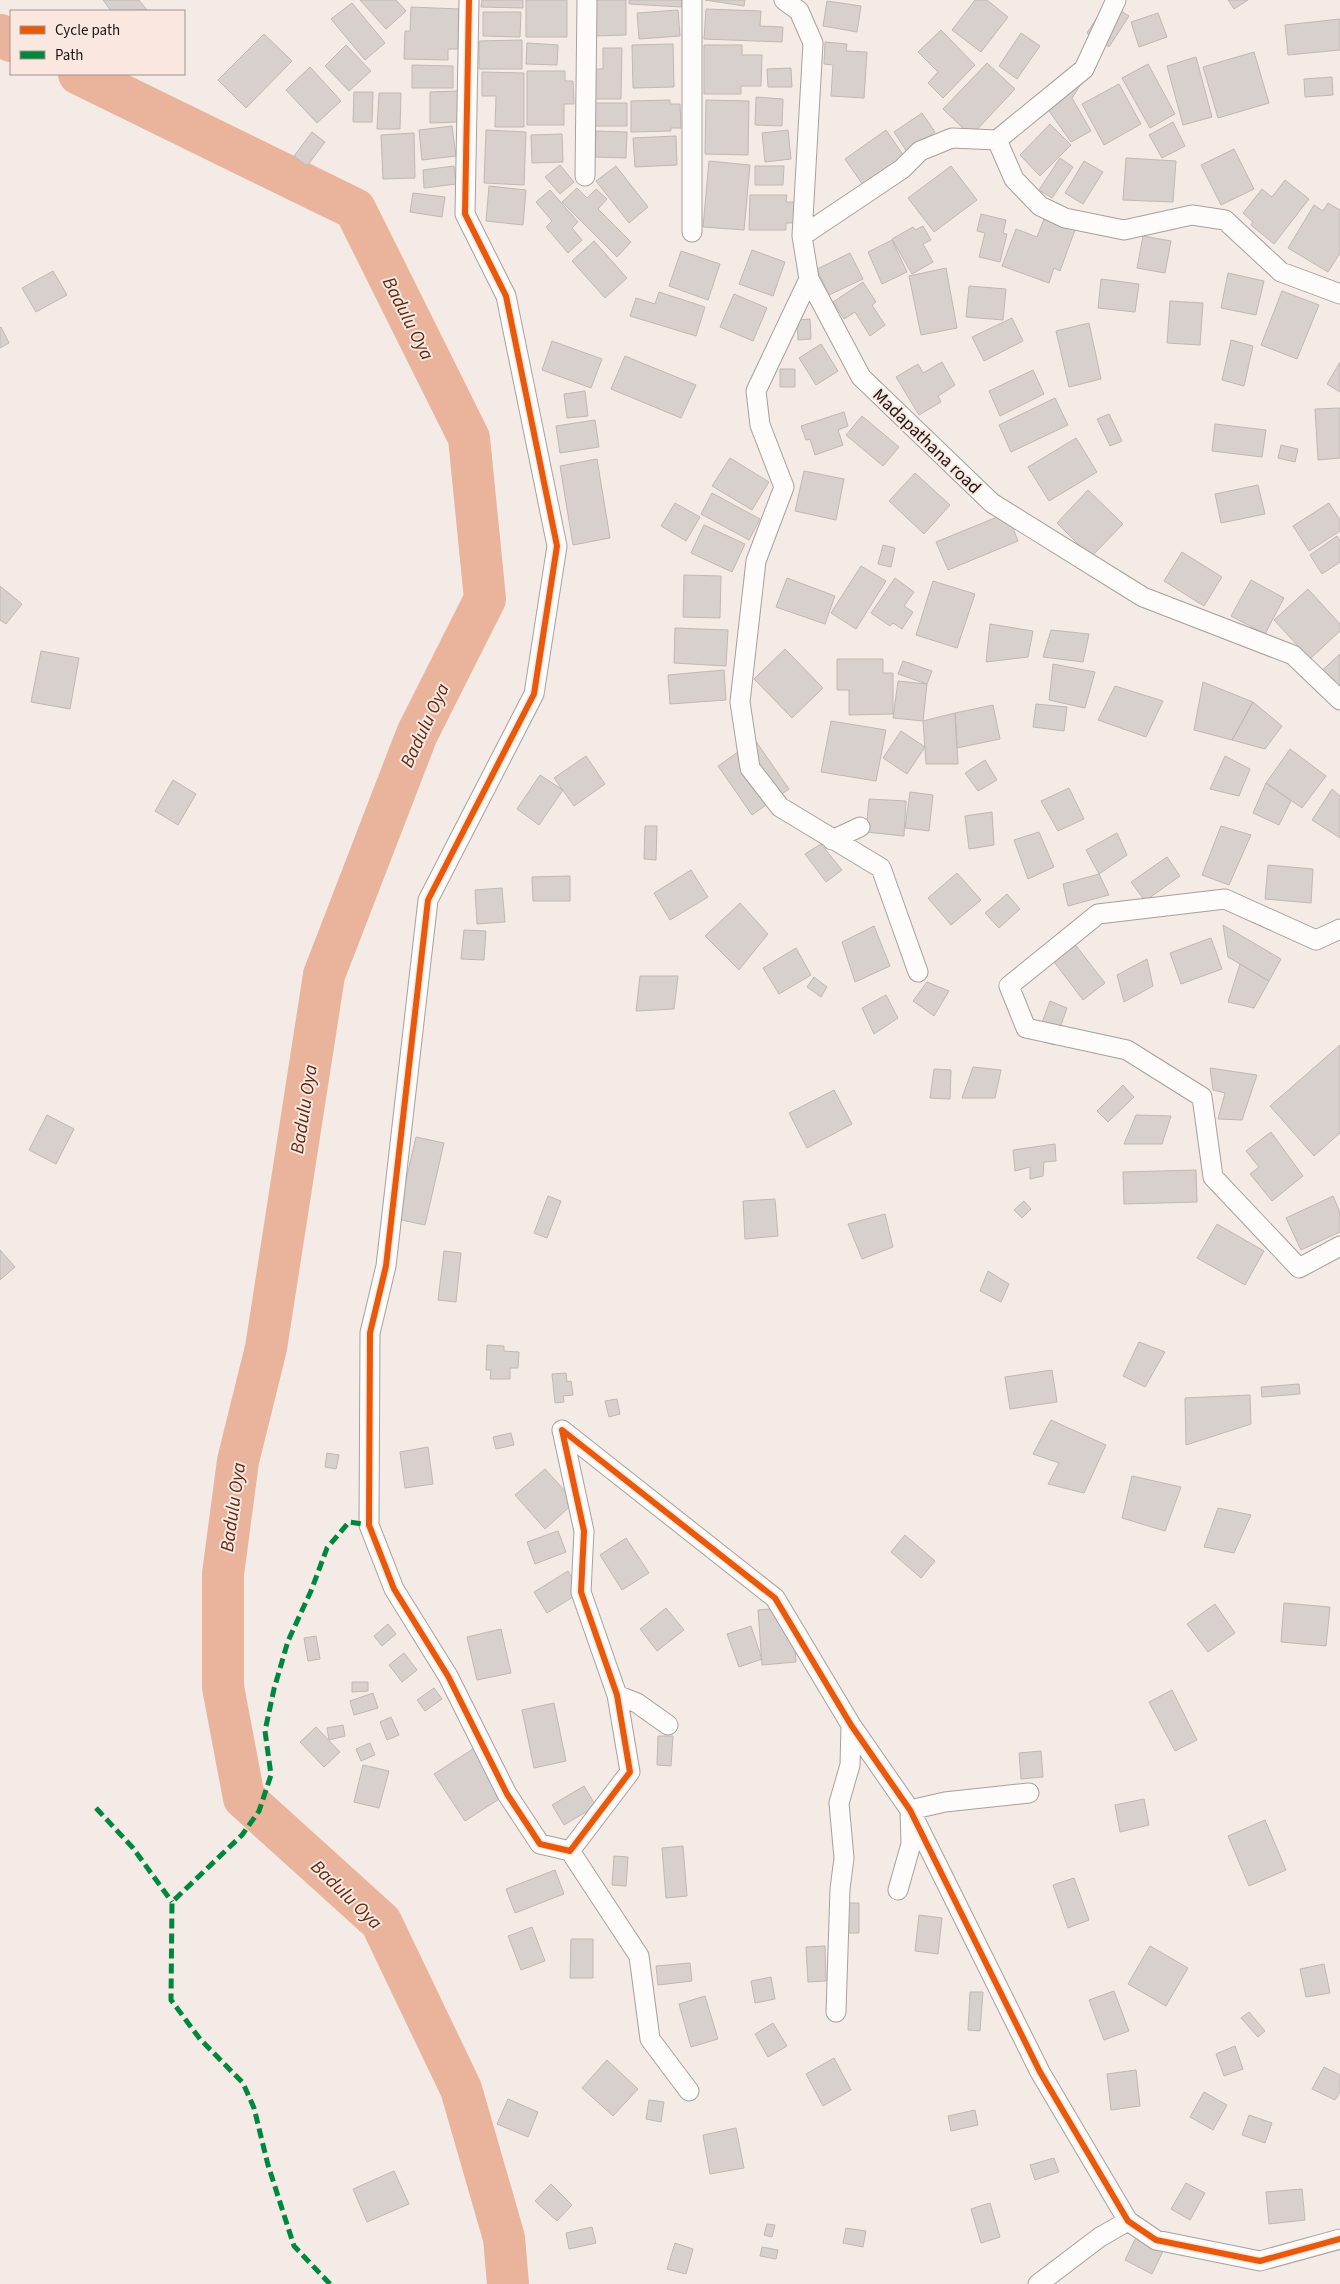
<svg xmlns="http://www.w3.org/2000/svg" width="1340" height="2284" font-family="'Source Sans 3',sans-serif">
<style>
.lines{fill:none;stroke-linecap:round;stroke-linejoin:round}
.river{stroke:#eab39b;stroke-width:42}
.building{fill:#d8d0cd;stroke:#c0b8b5}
.street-casing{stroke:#a8a09d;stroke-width:21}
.street{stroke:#fdfcfb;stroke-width:19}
.quiet{stroke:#00873e;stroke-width:5;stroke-dasharray:10 5;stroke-linecap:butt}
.cycleway-casing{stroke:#fae8e0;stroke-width:9}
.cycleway{stroke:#e8590c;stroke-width:6}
.labels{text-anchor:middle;stroke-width:4;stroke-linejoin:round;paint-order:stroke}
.street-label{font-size:18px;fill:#1a1412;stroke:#fae8e0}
.water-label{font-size:19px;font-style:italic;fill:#592912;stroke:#fae8e0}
</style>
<rect width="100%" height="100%" fill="#f4eae6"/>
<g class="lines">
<path class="river" d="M0 35 11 41
M79 74 355 209 469 438 485 599 417 734 324 975 266 1348 238 1461 223 1574V1687L244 1798 381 1922 461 2089 504 2238 508 2284"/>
</g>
<path class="building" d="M103 0H139L147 10 111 11Z
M360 0H396L406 11 386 29Z
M482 0H523V8L481 7Z
M526 0H567V37H526Z
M593 0H626V35L593 36Z
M629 0H682V7L629 4Z
M705 0H745L744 6Z
M975 0H987L1008 17 981 52 952 30Z
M1228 0H1248L1234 9Z
M827 1 861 6 857 32 823 26Z
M1107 2 1129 16 1109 47 1087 33Z
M352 3 385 43 365 60 331 19Z
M411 7 459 9 458 49H448V60L404 59 405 31H410Z
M706 9 761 11 760 26 783 27 782 42 704 39Z
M678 10 680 36 639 39 637 13Z
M483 12H521L520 37 483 36Z
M1158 13 1167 37 1139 47 1131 22Z
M1340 19V50L1288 55 1285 25Z
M941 30 975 65 943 98 928 83 938 72 918 52Z
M1021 33 1040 46 1017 79 999 66Z
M264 34 292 61 246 108 218 80Z
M522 40V69H479V41Z
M825 42 847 44 846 51 867 52 864 98 831 96 833 65 824 64Z
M527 43 558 45 557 65 526 64Z
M673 44 674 87 633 88 632 45Z
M346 45 371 71 349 91 325 66Z
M704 45H742V55H762L761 86H741V94H704Z
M603 48H622L621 99H591L592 69H603Z
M1254 52 1269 103 1218 118 1203 67Z
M1196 57 1212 117 1183 125 1167 66Z
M987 63 1015 89 971 136 943 109Z
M1148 64 1175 114 1150 128 1122 78Z
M412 65 453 66V88H412Z
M310 67 341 101 317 123 286 90Z
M791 68 792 87H768L767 69Z
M527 71H565V81H573L574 104H564V125H527Z
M482 72 524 73V127H495L496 96H482Z
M1068 76 1081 84 1072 98 1091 131 1071 142 1047 108Z
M1332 77 1333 95 1305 97 1304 79Z
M1119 84 1141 124 1104 145 1082 104Z
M458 91V122L430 123V92Z
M354 92H373L372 122H353Z
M379 93H401L400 129H377Z
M756 97 783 99 782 126 755 125Z
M670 100V104H680L681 128H671V131L631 132V101Z
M706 100 749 101 748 155 705 154Z
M594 103H627V126H594Z
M922 113 935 132 907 152 894 132Z
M1173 122 1185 146 1162 158 1149 135Z
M1050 124 1071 145 1040 176 1020 155Z
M452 126 456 156 422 160 419 130Z
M486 130 526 132 524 185 484 183Z
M788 130 791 159 765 162 762 133Z
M886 130 904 156 863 185 845 159Z
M596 131 627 132 626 158 595 157Z
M312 132 325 142 307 166 294 156Z
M414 133 415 178 383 179 381 135Z
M562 134 563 162 532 163 531 135Z
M676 136 677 165 635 167 633 138Z
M1234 149 1254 189 1221 205 1201 165Z
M1060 158 1073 167 1052 198 1039 190Z
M1126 158 1176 161 1173 202 1123 200Z
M709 161 750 165 744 230 703 227Z
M1084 161 1103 172 1083 204 1065 193Z
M560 165 574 182 560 194 545 177Z
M454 166 456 184 424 188 423 170Z
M616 166 648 207 629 223 596 181Z
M755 166H784L783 185H755Z
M951 166 977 200 934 232 908 198Z
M1285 180 1309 199 1274 244 1251 225 1253 222 1243 213 1262 189 1272 197Z
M489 186 526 190 523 225 486 221Z
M577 188 587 198 596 189 607 199 598 209 631 242 617 257 562 202Z
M550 190 578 222 572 228 582 240 568 253 546 227 552 221 536 202Z
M413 193 445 197 442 217 410 212Z
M750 195H787L786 202H795V223H786V230H749Z
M1328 203 1340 210V253L1328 272 1288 248 1314 205 1323 211Z
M981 214 1006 220 1003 233 1007 234 1000 262 979 257 985 233 977 231Z
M1044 219 1075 230 1060 271 1054 268 1049 283 1002 266 1016 229 1037 237Z
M923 226 931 240 923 244 933 262 912 274 892 239 913 227 915 230Z
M1143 236 1171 241 1165 273 1137 268Z
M892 240 907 272 882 284 868 252Z
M594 241 627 278 605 298 572 261Z
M752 250 785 262 773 296 739 284Z
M681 251 720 264 708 300 669 286Z
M850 253 863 279 829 295 817 269Z
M946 268 957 328 921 335 909 276Z
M53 271 67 295 36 312 22 288Z
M1228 273 1264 281 1256 315 1221 308Z
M1101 279 1139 284 1135 312 1098 308Z
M863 282 876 302 872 305 885 325 870 336 855 312 844 319 833 302Z
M969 286 1006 289 1003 320 966 317Z
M1282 291 1319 305 1297 359 1261 345Z
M659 292 705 307 696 336 630 316 636 298 655 304Z
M734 294 767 308 753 341 720 327Z
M1170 301 1203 303 1200 345 1167 343Z
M1012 318 1023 341 984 361 972 337Z
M810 319 811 339 798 340 797 320Z
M1089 323 1101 379 1069 387 1056 331Z
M1 327 9 343 0 348V328Z
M1231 340 1253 346 1244 386 1222 380Z
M552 341 602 359 591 388 542 370Z
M821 344 838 371 816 385 799 358Z
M625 356 696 385 681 418 611 389Z
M942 362 955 385 938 396 941 402 919 415 896 377 918 364 923 373Z
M1340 362V392L1327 384Z
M780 369H795V387H780Z
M1033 370 1044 394 1000 416 989 391Z
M585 391 588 416 567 418 564 394Z
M1055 398 1068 425 1011 452 999 425Z
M1340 408V458L1318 460 1315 409Z
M844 412 848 426 838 430 843 445 815 455 810 439 806 440 801 426Z
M1109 414 1122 441 1110 446 1097 419Z
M862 416 899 447 883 466 846 435Z
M595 420 599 447 560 453 556 426Z
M1215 424 1266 430 1262 457 1212 451Z
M1076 438 1097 472 1049 501 1028 467Z
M1281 445 1298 449 1295 462 1278 458Z
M730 458 769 482 752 510 712 486Z
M597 459 610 538 573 545 560 466Z
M804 471 844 479 836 520 795 511Z
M915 473 950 505 924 534 889 501Z
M1258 485 1265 514 1221 523 1215 494Z
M1088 490 1123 524 1091 557 1057 523Z
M712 493 760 519 749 540 701 514Z
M675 503 700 517 686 541 661 526Z
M1329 503 1340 520V531L1309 551 1293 526Z
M1007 513 1018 541 948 570 936 542Z
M704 525 745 544 732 572 691 553Z
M1337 536 1340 541V562L1322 574 1310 555Z
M883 545 895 548 891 567 878 564Z
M1182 552 1222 577 1204 606 1164 581Z
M861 566 886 581 856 629 831 613Z
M684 575 721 576 720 618 683 617Z
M787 578 835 596 825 624 776 607Z
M895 578 914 592 904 606 913 612 902 629 893 623 890 626 871 613Z
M1251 580 1284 598 1265 634 1231 616Z
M933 581 975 594 957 648 916 635Z
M0 586 22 604 6 624 0 620Z
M1308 589 1340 624V631L1310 659 1274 620Z
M990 624 1033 631 1028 657 986 662Z
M675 628 728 630 726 666 674 663Z
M1051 630 1089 634 1083 662 1043 657Z
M785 649 823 688 792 718 754 679Z
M41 651 79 658 70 709 31 702Z
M1340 654V702L1316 676Z
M837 659H883V673H893V714L849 715V690H837Z
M903 661 932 671 927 684 898 674Z
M1053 664 1095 672 1085 708 1049 700Z
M724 670 726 700 670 704 668 675Z
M898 681 927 684 923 721 893 718Z
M1203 682 1253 702 1232 740 1194 730Z
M1115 686 1163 701 1146 737 1098 720Z
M1253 702 1282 726 1265 749 1232 740Z
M1036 704 1067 707 1064 731 1033 727Z
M993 705 1000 739 957 748 955 713Z
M955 713 958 764H926L923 721Z
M831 721 886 730 876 781 821 772Z
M901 731 925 747 907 774 883 758Z
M755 740 789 789 752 815 718 766Z
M1290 749 1326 776 1302 808 1266 783Z
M586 756 605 784 574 806 554 778Z
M1225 756 1250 769 1239 796 1210 789Z
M985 760 997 780 978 791 965 773Z
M540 775 563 790 539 825 517 809Z
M173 780 196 794 178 825 155 811Z
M1266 783 1291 801 1279 825 1253 813Z
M1069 788 1084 819 1058 831 1041 801Z
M1332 789 1340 796V838L1312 820Z
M910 792 933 795 929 831 905 828Z
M869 799 906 801 904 836 866 832Z
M992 812 994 845 969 849 965 816Z
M645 826H657L656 860 644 859Z
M1221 826 1251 835 1229 885 1202 875Z
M1039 832 1054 867 1028 879 1014 840Z
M1117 833 1127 855 1099 874 1086 850Z
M821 844 842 870 826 882 805 854Z
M1167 857 1180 876 1145 901 1131 882Z
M1268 865 1313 869 1311 903 1265 899Z
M691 870 708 897 670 920 654 893Z
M957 873 981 900 951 925 928 898Z
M1099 874 1109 895 1068 906 1063 884Z
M570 876V901H533L532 877Z
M502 888 505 922 477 924 475 890Z
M1007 894 1020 909 999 928 985 913Z
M740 903 768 934 739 970 705 936Z
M1223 925 1281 959 1269 981 1228 957Z
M874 926 890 966 855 982 842 942Z
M464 930 486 931 484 960 461 959Z
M1070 938 1105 983 1083 1000 1048 954Z
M1211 938 1222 969 1181 984 1170 953Z
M796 948 811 975 779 994 763 968Z
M1147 959 1153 986 1124 1002 1117 975Z
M1240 964 1269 981 1254 1008 1228 1002Z
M640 976H678L674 1009 636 1011Z
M814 977 827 987 821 997 807 987Z
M927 982 949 991 934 1016 913 1001Z
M886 995 898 1018 874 1034 862 1008Z
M1050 1001 1067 1008 1054 1045 1036 1039Z
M1340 1045V1133L1314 1156 1270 1106Z
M973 1067 1001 1070 995 1098H962Z
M1210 1068 1257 1075 1242 1120 1218 1119 1225 1093 1213 1090Z
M934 1069 951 1070 950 1099 930 1098Z
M1123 1085 1134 1097 1108 1122 1097 1111Z
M834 1090 852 1124 807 1148 789 1113Z
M47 1115 74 1129 56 1164 29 1150Z
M1136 1115 1171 1116 1162 1144H1124Z
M1271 1132 1303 1176 1272 1201 1250 1174 1259 1167 1246 1151Z
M416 1137 444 1143 425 1225 397 1219Z
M1055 1144 1056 1161 1044 1162 1043 1176 1030 1179V1167L1015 1171 1013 1150Z
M1196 1170 1197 1202 1124 1204 1123 1172Z
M548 1196 561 1201 547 1238 534 1233Z
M1333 1196 1340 1212V1232L1301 1250 1286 1218Z
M775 1199 778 1236 745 1239 743 1201Z
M1024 1201 1031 1209 1022 1218 1014 1210Z
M885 1214 893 1247 862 1259 848 1224Z
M1217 1224 1264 1251 1245 1285 1197 1258Z
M0 1250 15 1267 0 1280Z
M444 1251 461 1253 456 1302 438 1300Z
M988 1271 1009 1284 1001 1302 980 1291Z
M1139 1342 1165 1352 1145 1387 1123 1376Z
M487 1345 504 1346V1351L519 1352 518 1368H510V1379H490L491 1370H486Z
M1052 1370 1057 1402 1010 1409 1005 1377Z
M566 1373 567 1382 571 1381 573 1395 563 1396 564 1402 555 1403 552 1374Z
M1299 1384 1300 1394 1262 1397 1261 1387Z
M1250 1395 1251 1424 1186 1445 1185 1398Z
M617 1399 620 1414 609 1417 605 1401Z
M1051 1420 1106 1445 1084 1493 1048 1484 1059 1463 1033 1454Z
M511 1433 514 1445 496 1449 493 1437Z
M428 1447 433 1484 405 1488 400 1452Z
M327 1453 339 1455 336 1469 325 1467Z
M545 1469 575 1502 545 1529 515 1495Z
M1132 1476 1181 1487 1165 1531 1122 1518Z
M1218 1508 1251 1515 1234 1553 1204 1547Z
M558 1531 566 1552 535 1564 527 1542Z
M905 1535 935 1561 921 1578 891 1552Z
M626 1538 649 1573 622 1590 600 1555Z
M568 1571 581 1592 547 1613 534 1592Z
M1284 1603 1330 1607 1326 1646 1281 1642Z
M1215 1604 1235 1633 1208 1652 1187 1624Z
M792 1607 796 1662 762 1665 758 1610Z
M666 1608 684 1630 657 1651 640 1629Z
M388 1624 396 1634 382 1646 374 1636Z
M751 1626 762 1659 739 1667 727 1634Z
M501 1629 511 1673 477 1680 467 1637Z
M316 1636 320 1659 308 1661 304 1638Z
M404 1653 417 1670 402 1682 389 1665Z
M352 1682H368V1691L352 1692Z
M434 1688 442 1699 425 1711 417 1700Z
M1172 1690 1197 1740 1175 1751 1149 1702Z
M373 1693 378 1708 354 1715 350 1701Z
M554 1703 566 1761 534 1768 522 1710Z
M391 1717 399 1735 387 1740 380 1722Z
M343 1725 345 1736 329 1740 327 1728Z
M316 1727 340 1752 324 1767 300 1742Z
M658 1736H673L671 1766 657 1765Z
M370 1743 375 1755 361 1761 356 1749Z
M476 1747 507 1794 465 1821 434 1774Z
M1041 1751 1043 1777 1021 1779 1019 1753Z
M363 1765 389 1771 379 1808 354 1802Z
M584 1786 596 1806 564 1825 552 1805Z
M1144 1799 1149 1825 1120 1832 1115 1805Z
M1265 1820 1286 1870 1249 1886 1228 1836Z
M683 1846 687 1896 666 1898 662 1848Z
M614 1856 628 1857 626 1886 612 1885Z
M555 1870 564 1894 515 1913 506 1889Z
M1074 1878 1089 1920 1068 1928 1053 1885Z
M847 1903H859V1933H847Z
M919 1915 942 1918 938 1954 915 1951Z
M532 1927 545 1961 521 1970 508 1936Z
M571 1939H593V1978H570Z
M825 1946 826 1981 808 1982 806 1947Z
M1150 1946 1188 1968 1166 2006 1128 1984Z
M690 1963 692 1981 658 1985 656 1966Z
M1324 1964 1330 1993 1306 1997 1300 1969Z
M771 1977 775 1999 755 2003 751 1981Z
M1114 1991 1129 2031 1104 2040 1089 2000Z
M970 1992H983L980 2031 968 2030Z
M705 1996 718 2039 691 2047 679 2004Z
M1249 2012 1265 2031 1258 2037 1241 2018Z
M773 2023 787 2046 768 2057 755 2034Z
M1235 2046 1243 2069 1224 2076 1216 2054Z
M834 2058 851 2090 823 2106 806 2074Z
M607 2060 638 2089 613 2116 582 2088Z
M1324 2067 1340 2075V2092L1335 2100 1312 2089Z
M1136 2070 1140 2106 1111 2110 1107 2074Z
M1204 2092 1227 2105 1213 2130 1190 2117Z
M508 2099 538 2112 528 2137 497 2124Z
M649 2100 664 2102 661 2122 646 2119Z
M975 2110 978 2125 951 2131 948 2116Z
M1249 2115 1272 2123 1265 2143 1242 2135Z
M736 2128 744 2168 710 2174 703 2135Z
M1054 2158 1059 2172 1035 2180 1030 2165Z
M394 2171 409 2204 367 2222 353 2189Z
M1186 2183 1205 2193 1190 2220 1171 2209Z
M551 2184 572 2205 557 2221 535 2201Z
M1302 2189 1305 2220 1269 2224 1266 2192Z
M990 2203 1000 2237 981 2243 971 2209Z
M767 2224 775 2225 772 2237 764 2235Z
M592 2227 596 2243 569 2249 566 2233Z
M846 2228 866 2231 863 2247 843 2243Z
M1140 2229 1167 2243 1152 2274 1125 2260Z
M675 2243 693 2249 686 2274 667 2269Z
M762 2247 778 2250 776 2259 760 2256Z"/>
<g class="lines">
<g class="street-casing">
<path id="street" d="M469 0 465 214 506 296 557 546 534 694 428 900 386 1266 370 1333 369 1525 394 1589 448 1676 507 1794 540 1844 570 1851 630 1772 617 1695 581 1592 584 1531 562 1430 775 1598 851 1725 910 1810 1040 2072 1128 2221 1156 2240 1260 2261 1340 2239
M784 0 799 11 813 43 802 236 809 279 861 377 992 503 1143 597 1293 655 1340 700
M997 140 1014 179 1040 206 1065 218 1124 230 1192 215 1225 220 1281 272 1340 294
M585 176 587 0
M692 232V0
M802 236 902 169 920 151 952 138 997 140 1084 69 1116 0
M809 279 756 391 760 425 784 487 756 561 740 702 750 768 780 807 881 868 918 972
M832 840 860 827
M1340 929 1316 940 1225 899 1098 914 1009 986 1026 1028 1127 1050 1202 1097 1213 1177 1299 1268 1340 1246
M617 1695 637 1703 668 1725
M570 1851 639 1956 650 2039 689 2091
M898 1890 911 1844 910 1810 945 1802 1029 1793
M836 2012 840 1889 844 1858 839 1803 850 1765 851 1725
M1038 2284 1100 2237 1128 2221"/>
</g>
<use href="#street" class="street"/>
<path class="quiet" d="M96 1808 133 1848 172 1902
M330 2284 294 2246 268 2165 254 2108 243 2083 200 2039 171 2000 172 1902 242 1835 259 1811 271 1775 265 1731 274 1689 288 1641 311 1591 327 1548 349 1522 369 1525"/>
<g class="cycleway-casing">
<path id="cycleway" d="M469 0 465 214 506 296 557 546 534 694 428 900 386 1266 370 1333 369 1525 394 1589 448 1676 507 1794 540 1844 570 1851 630 1772 617 1695 581 1592 584 1531 562 1430 775 1598 851 1725 910 1810 1040 2072 1128 2221 1156 2240 1260 2261 1340 2239"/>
</g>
<use href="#cycleway" class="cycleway"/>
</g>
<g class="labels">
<g class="street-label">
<text transform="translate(927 441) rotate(44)" y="6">Madapathana road</text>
</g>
<g class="water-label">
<text transform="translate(409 318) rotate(63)" y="7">Badulu Oya</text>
<text transform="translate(424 725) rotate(-65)" y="7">Badulu Oya</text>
<text transform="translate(303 1109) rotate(-81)" y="7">Badulu Oya</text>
<text transform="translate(232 1507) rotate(-82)" y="7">Badulu Oya</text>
<text transform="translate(347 1894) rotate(44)" y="7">Badulu Oya</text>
</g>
</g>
<rect x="10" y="10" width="175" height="65" fill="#fae8e0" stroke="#a0938e"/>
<rect x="20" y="26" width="25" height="8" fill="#e8590c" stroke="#a0938e"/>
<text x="55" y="35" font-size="15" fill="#1a1412">Cycle path</text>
<rect x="20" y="51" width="25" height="8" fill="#00873e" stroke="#a0938e"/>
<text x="55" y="60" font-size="15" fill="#1a1412">Path</text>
</svg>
